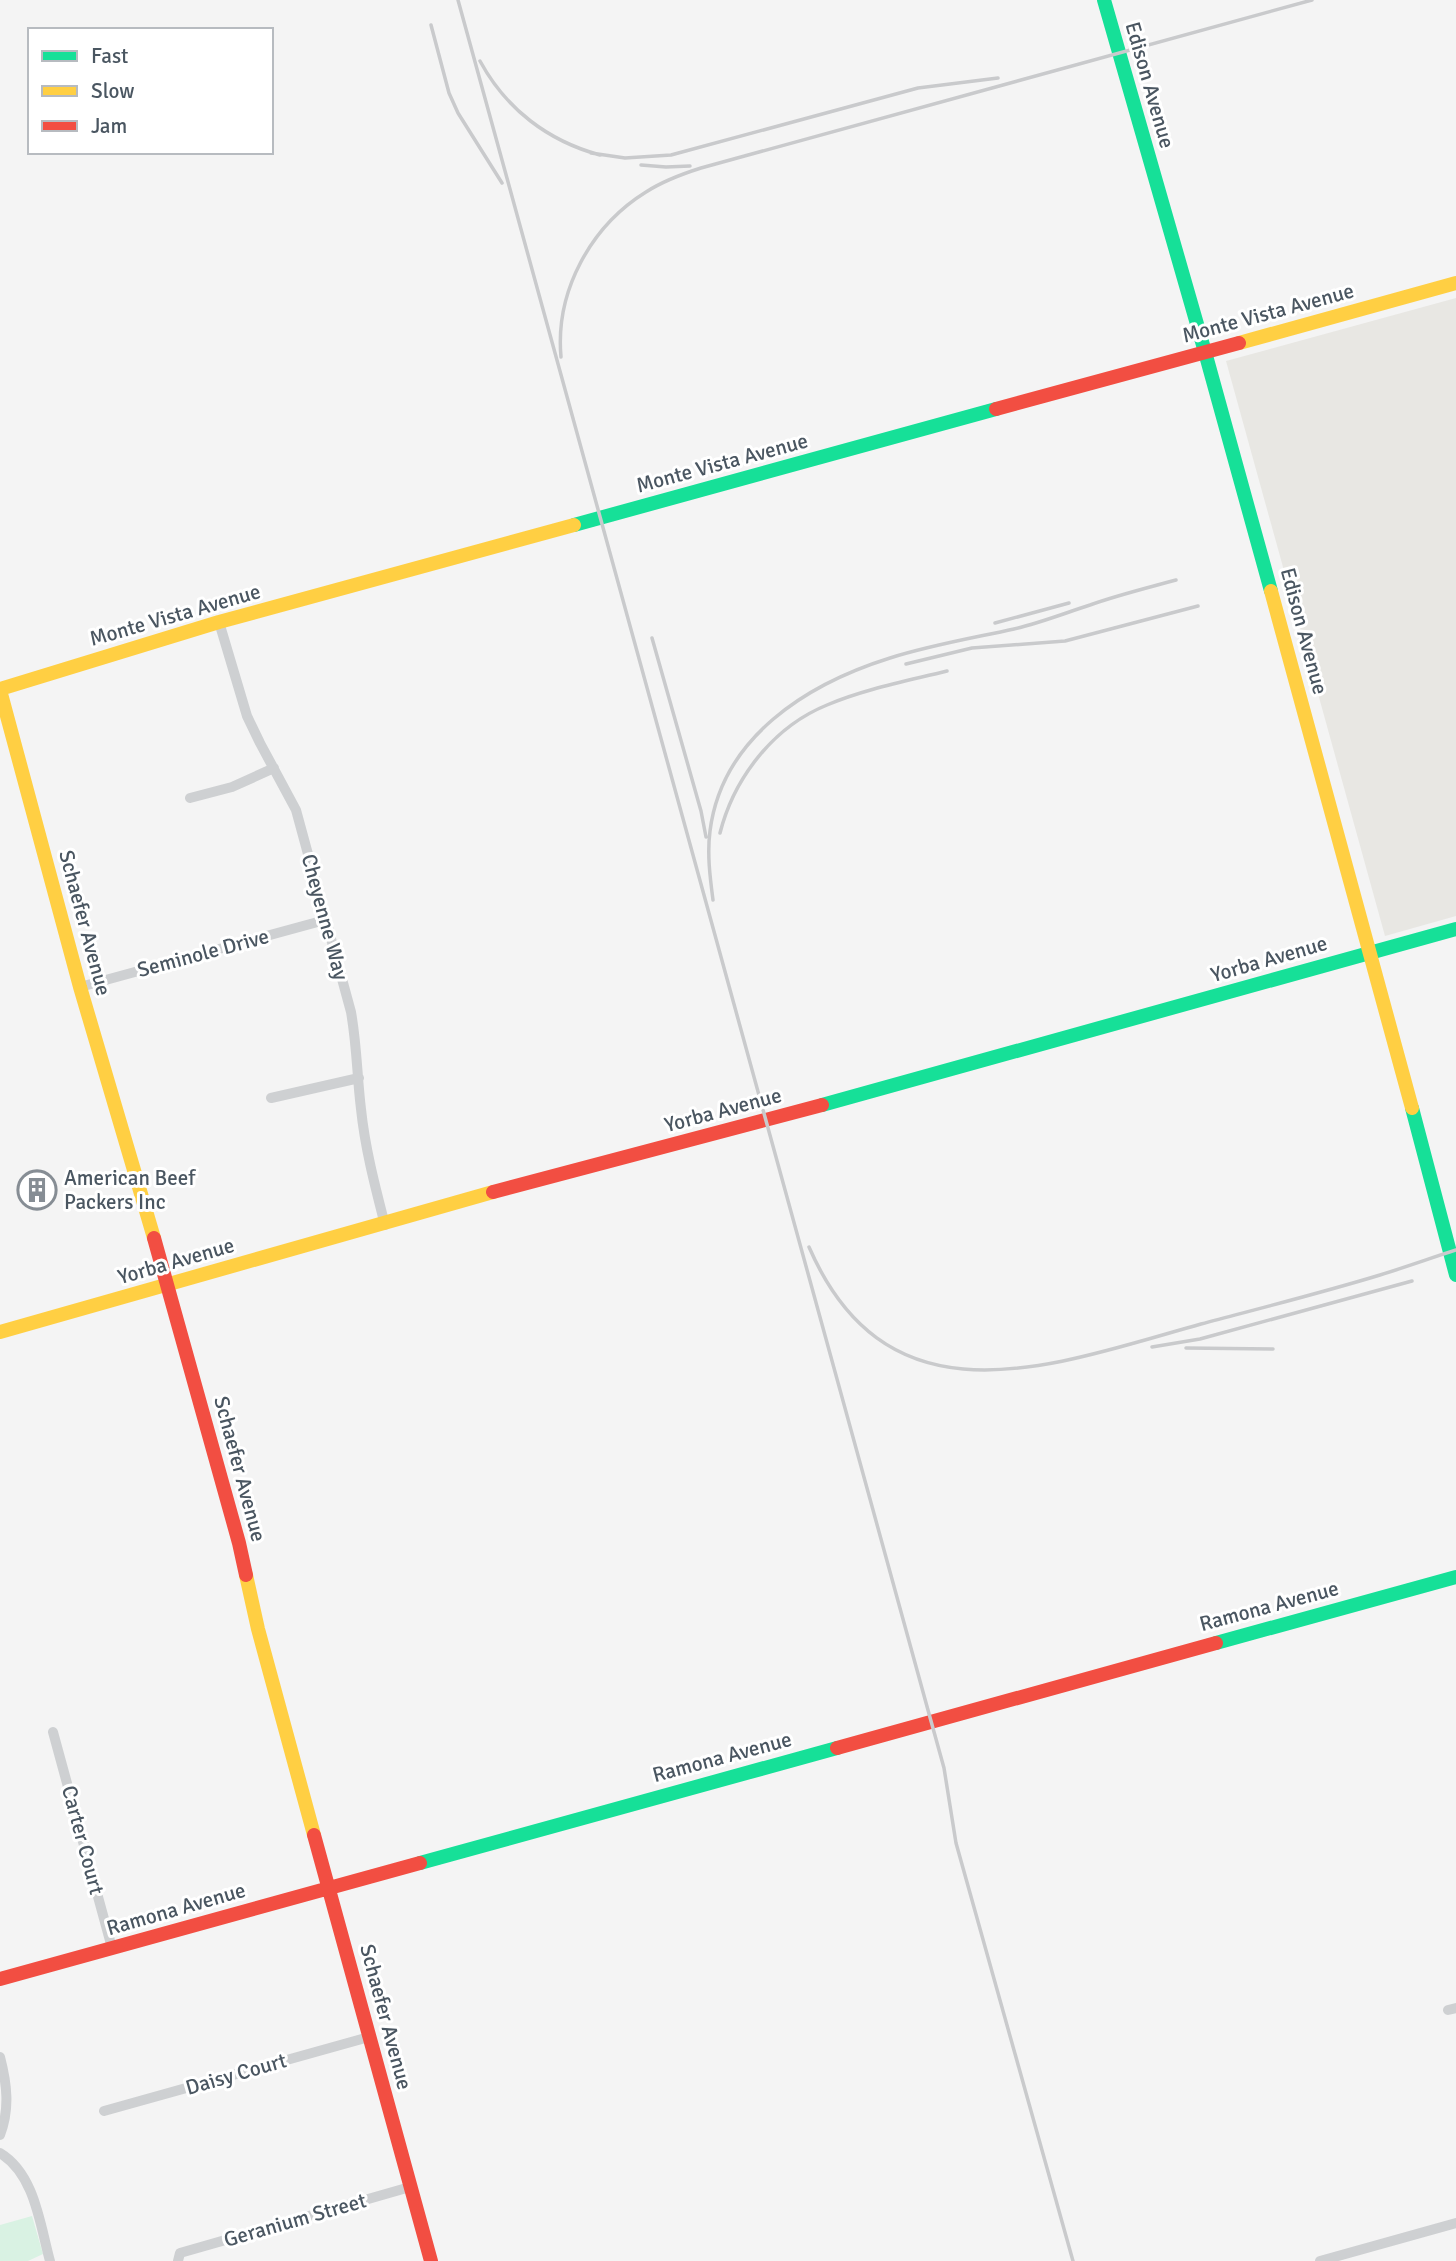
<svg xmlns="http://www.w3.org/2000/svg" width="1456" height="2261" font-family="Signika,sans-serif">
<style>
.commercial{fill:#e8e7e3}
.green{fill:#d9f2e3}
.lines{fill:none;stroke-linecap:round;stroke-linejoin:round}
.street{stroke:#ced0d2;stroke-width:10}
.fast{stroke:#16e098;stroke-width:14}
.slow{stroke:#ffcf43;stroke-width:14}
.jam{stroke:#f24e42;stroke-width:14}
.rail{stroke:#c9cacc;stroke-width:3.5}
.labels{text-anchor:middle;stroke-width:6;stroke-linejoin:round;paint-order:stroke}
.street-label{font-size:21px;fill:#4a5661;stroke:#fff}
.poi-label{font-size:21px;fill:#4a5661;stroke:#fff;text-anchor:start}
</style>
<rect width="100%" height="100%" fill="#f4f4f4"/>
<path class="commercial" d="M1456 298V916L1385 936 1226 361Z"/>
<path class="green" d="M32 2216 43 2254 28 2261H0V2225Z"/>
<g class="lines">
<path class="street" d="M219 622 247 716 260 743 296 810 351 1012C357 1046 357 1076 361 1109 365 1148 375 1186 385 1225
M190 798 232 787 274 768
M80 987 325 920
M271 1098 359 1078
M53 1732 112 1948
M1448 2010 1456 2008
M0 2057C7 2084 10 2109 0 2135
M104 2111 369 2037
M0 2153C35 2174 40 2225 50 2261
M178 2261 180 2253 410 2187
M1320 2261 1456 2223"/>
<path class="fast" d="M1104 0 1205 352 1271 591
M574 525 996 409
M822 1105 1456 929
M1412 1108 1456 1275
M1216 1643 1456 1577
M420 1863 837 1748"/>
<path class="slow" d="M1239 343 1456 283
M1271 591 1412 1108
M0 689 219 622 574 525
M0 690 80 987 154 1238
M0 1332 493 1192
M246 1575 258 1629 314 1835"/>
<path class="jam" d="M996 409 1239 343
M493 1192 822 1105
M154 1238 239 1543 246 1575
M837 1748 1216 1643
M314 1835 431 2261
M0 1979 420 1863"/>
<path class="rail" d="M458 0 931 1721 944 1768 956 1843 1073 2261
M431 25 449 93 458 113 502 183
M480 61C506 109 548 141 600 155
M591 153 625 158 671 155 918 88 998 78
M641 165 666 167 690 166
M561 357C555 291 591 226 646 192 663 181 682 174 701 168L1312 0
M995 623 1069 603
M652 638 701 811 706 837
M906 664 972 648 1065 641 1198 606
M720 833C734 778 773 727 827 705 865 689 907 681 947 671
M713 900C710 877 707 854 710 831 722 737 807 684 890 658 931 645 973 638 1014 629 1040 623 1065 613 1090 605 1118 595 1147 588 1176 580
M809 1247C889 1431 1054 1365 1201 1324 1261 1308 1321 1293 1380 1275 1406 1267 1431 1258 1456 1250
M1152 1347 1200 1339 1412 1281
M1186 1348 1273 1349"/>
</g>
<defs>
<g id="building-ring" transform="scale(2.0125)"><circle r="9.5" fill="#fff" stroke="#868d94" stroke-width="1.5"/><path d="M-4-6H4V6H1V3H-1V6H-4ZM-2.5-4.3h1.7v1.8h-1.7ZM.8-4.3h1.7v1.8H.8ZM-2.5-1h1.7V.8h-1.7ZM.8-1h1.7V.8H.8Z" fill="#868d94"/></g>
</defs>
<g fill-rule="evenodd">
<use href="#building-ring" x="37" y="1190"/>
</g>
<g class="labels">
<g class="street-label">
<text transform="translate(1150 85) rotate(74)" y="7">Edison Avenue</text>
<text transform="translate(1268 313) rotate(-15)" y="7">Monte Vista Avenue</text>
<text transform="translate(722 463) rotate(-15)" y="7">Monte Vista Avenue</text>
<text transform="translate(175 615) rotate(-16)" y="7">Monte Vista Avenue</text>
<text transform="translate(1304 631) rotate(75)" y="7">Edison Avenue</text>
<text transform="translate(325 917) rotate(75)" y="7">Cheyenne Way</text>
<text transform="translate(85 923) rotate(75)" y="7">Schaefer Avenue</text>
<text transform="translate(203 953) rotate(-15)" y="7">Seminole Drive</text>
<text transform="translate(1269 959) rotate(-16)" y="7">Yorba Avenue</text>
<text transform="translate(723 1110) rotate(-15)" y="7">Yorba Avenue</text>
<text transform="translate(176 1261) rotate(-16)" y="7">Yorba Avenue</text>
<text transform="translate(240 1469) rotate(75)" y="7">Schaefer Avenue</text>
<text transform="translate(1269 1606) rotate(-15)" y="7">Ramona Avenue</text>
<text transform="translate(722 1757) rotate(-15)" y="7">Ramona Avenue</text>
<text transform="translate(83 1840) rotate(75)" y="7">Carter Court</text>
<text transform="translate(176 1909) rotate(-16)" y="7">Ramona Avenue</text>
<text transform="translate(386 2017) rotate(75)" y="7">Schaefer Avenue</text>
<text transform="translate(236 2074) rotate(-16)" y="7">Daisy Court</text>
<text transform="translate(295 2220) rotate(-16)" y="7">Geranium Street</text>
</g>
<g class="poi-label">
<text x="64" y="1185">American Beef<tspan x="64" dy="24">Packers Inc</tspan></text>
</g>
</g>
<rect x="28" y="28" width="245" height="126" fill="#ffffff" stroke="#b7bbc0" stroke-width="2"/>
<rect x="42" y="51" width="35" height="10" fill="#16e098" stroke="#b7bbc0" stroke-width="2"/>
<text x="91" y="63" font-size="21" fill="#4a5661">Fast</text>
<rect x="42" y="86" width="35" height="10" fill="#ffcf43" stroke="#b7bbc0" stroke-width="2"/>
<text x="91" y="98" font-size="21" fill="#4a5661">Slow</text>
<rect x="42" y="121" width="35" height="10" fill="#f24e42" stroke="#b7bbc0" stroke-width="2"/>
<text x="91" y="133" font-size="21" fill="#4a5661">Jam</text>
</svg>
